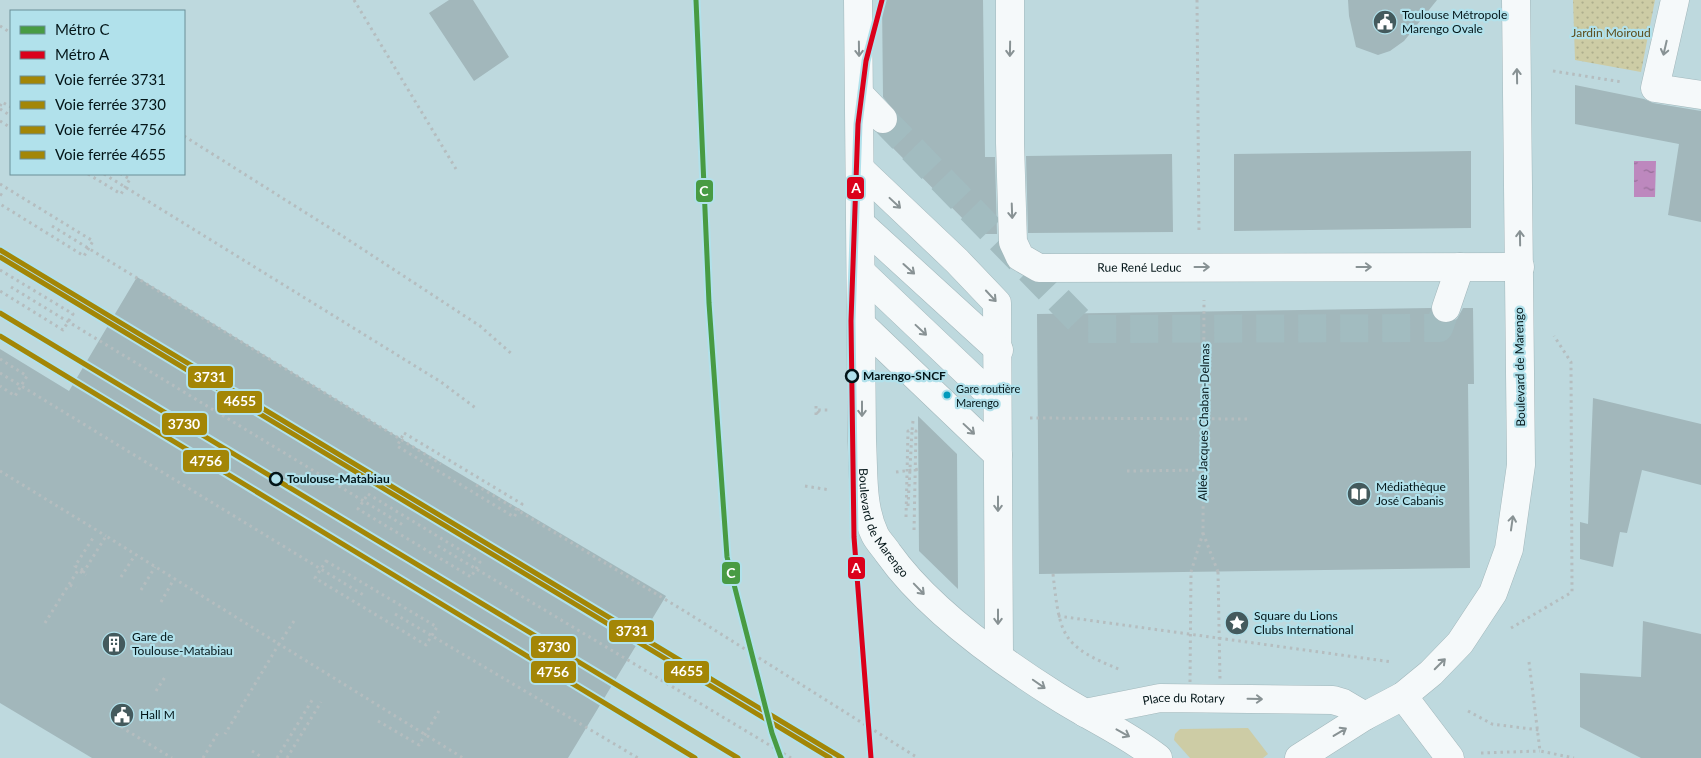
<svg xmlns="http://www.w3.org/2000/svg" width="1701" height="758" font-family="Lato,sans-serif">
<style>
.grass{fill:#cdcca5}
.garden{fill:url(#garden-dots)}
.water{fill:url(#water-ripples)}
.building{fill:#a2b7bb}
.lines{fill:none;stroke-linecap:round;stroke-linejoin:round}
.minor-tunnel{stroke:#a2bcc0;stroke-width:28;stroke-dasharray:28 14;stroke-linecap:butt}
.minor-casing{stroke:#a2b7bb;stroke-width:29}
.major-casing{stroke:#a2b7bb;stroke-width:29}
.path{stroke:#b5bdbf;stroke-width:3;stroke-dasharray:2.5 4;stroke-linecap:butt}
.minor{stroke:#f5f9fa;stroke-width:28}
.major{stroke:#f5f9fa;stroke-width:28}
.path-bridge{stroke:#b5bdbf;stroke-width:3;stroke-dasharray:2.5 4;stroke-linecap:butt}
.rail-1-casing{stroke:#b1e1eb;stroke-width:9}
.rail-2-casing{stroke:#b1e1eb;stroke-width:9}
.rail-3-casing{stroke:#b1e1eb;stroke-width:9}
.rail-4-casing{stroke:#b1e1eb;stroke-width:9}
.rail-1{stroke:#a38606;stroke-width:5}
.rail-2{stroke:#a38606;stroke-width:5}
.rail-3{stroke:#a38606;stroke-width:5}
.rail-4{stroke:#a38606;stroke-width:5}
.metro-1-casing{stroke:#b1e1eb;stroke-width:9}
.metro-2-casing{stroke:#b1e1eb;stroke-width:9}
.metro-1{stroke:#489b43;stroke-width:5}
.metro-2{stroke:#db001b;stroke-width:5}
.oneway{stroke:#889294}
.stop-dot{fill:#b1e1eb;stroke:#031518;stroke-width:2.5}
.bus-dot{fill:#009abc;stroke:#b1e1eb;stroke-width:2}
.labels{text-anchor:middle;stroke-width:4.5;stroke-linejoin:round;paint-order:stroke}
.bus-label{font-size:11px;fill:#031518;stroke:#b1e1eb;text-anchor:start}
.poi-label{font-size:12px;fill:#031518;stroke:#b1e1eb;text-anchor:start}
.park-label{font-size:12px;fill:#5c4d1c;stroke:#b1e1eb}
.street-label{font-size:12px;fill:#031518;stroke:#b1e1eb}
.stop-label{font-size:12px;font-weight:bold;fill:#031518;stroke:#b1e1eb;text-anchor:start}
.line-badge{stroke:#b1e1eb;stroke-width:2}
.badge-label{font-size:14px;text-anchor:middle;font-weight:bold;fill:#fff}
</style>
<defs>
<pattern id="garden-dots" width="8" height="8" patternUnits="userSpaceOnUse" patternTransform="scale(1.25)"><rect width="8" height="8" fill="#cdcca5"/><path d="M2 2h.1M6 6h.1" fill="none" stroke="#aeae8d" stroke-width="1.8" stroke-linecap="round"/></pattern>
<pattern id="water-ripples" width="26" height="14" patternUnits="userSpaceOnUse" patternTransform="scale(1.25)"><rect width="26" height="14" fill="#bd88be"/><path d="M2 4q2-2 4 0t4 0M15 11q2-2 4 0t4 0" fill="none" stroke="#976e99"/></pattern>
</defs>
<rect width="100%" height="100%" fill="#bed9de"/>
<path class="grass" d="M1248 728 1268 754 1263 758H1190L1174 740 1175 734 1180 729Z"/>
<path class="garden" d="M1573 0H1655L1641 72 1575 60Z"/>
<path class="water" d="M1634 161H1656L1655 197H1634Z"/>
<path class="building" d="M449 0H473L509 57 474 81 429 13Z
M882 0H983L985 157H995L997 234H978L884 139V134L894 130 898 124V116L883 97Z
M1348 0H1437L1404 41 1390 51 1378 55 1356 47 1349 16Z
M1575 85 1644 99 1653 103 1701 111V222L1668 215 1679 144 1575 124Z
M1471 151V228L1234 231V154Z
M1172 154 1173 232 1028 233 1026 156Z
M137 277 378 425 666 596 568 758H92L0 703V349L69 391Z
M1431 308 1435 319 1441 323H1449L1457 319 1463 308H1473L1474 384H1468L1470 568 1039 574 1037 314Z
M1593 398 1701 424V485L1642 470 1627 533 1620 532 1613 567 1580 559V522L1588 524Z
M918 416 957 454 958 589 919 551Z
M1643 621 1701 634V758H1641L1580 727V673L1641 677Z"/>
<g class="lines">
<path class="minor-tunnel" d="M883 119 1087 329 1439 328 1446 308"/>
<g class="minor-casing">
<g id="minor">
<path id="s1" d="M1010 0V143L1013 242 1020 257 1039 268 1520 267"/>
<path d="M1675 0 1655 88 1701 95"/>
<path d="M860 95 883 119"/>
<path d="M860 169 957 261 997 303 999 656"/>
<path d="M861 224 999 350"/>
<path d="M861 272 997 401"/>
<path d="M1446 308 1460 267"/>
<path d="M862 325 998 455"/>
<path d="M1403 696 1450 758"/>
<path id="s2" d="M1085 713 1160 698 1333 700 1343 703 1365 716"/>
</g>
</g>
<g class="major-casing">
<g id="major">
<path id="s3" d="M858 0 862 441C864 472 861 506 875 535 878 541 884 547 888 553 927 608 998 659 1055 695 1089 717 1126 733 1158 758"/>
<path d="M1299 758 1365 716 1403 696 1431 673 1460 643 1493 593 1509 549 1521 465 1516 0"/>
</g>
</g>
<path class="path" d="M354 0 456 169
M1197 0 1199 234
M0 26 11 33
M1553 71 1622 82
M0 106 2 102 11 107
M0 109 11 116
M0 121 11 128
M184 136 341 235 480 326 513 355
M88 174 121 194 130 179 121 174
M104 174 441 382 477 409
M0 184 93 241 84 256 0 204
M0 194 5 197
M52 226 441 464
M0 270 73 314 63 330 0 291
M11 287 403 525
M0 359 27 376 15 396 0 386
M0 373 365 596
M816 406V415
M819 413 816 410H829
M1030 418 1248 419
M913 421 912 431H916L914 531
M404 433 522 504 514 517 397 446Z
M0 471 106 536
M1127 471 1204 470
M896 472 920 469
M476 485 686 612 918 758
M805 486 830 490
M368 494 480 562 471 577 358 509Z
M908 506 912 431
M906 517 908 431 912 430
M1203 533 1218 572
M438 546 791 758
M326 561 437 627 426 645 315 578Z
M83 570 75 566 93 538
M1191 572 1203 533 1204 300
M83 573 106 536 279 644 225 734
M1053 574C1060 636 1061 646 1121 670
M121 577 135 555
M70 585 76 588
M141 590 155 567
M161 602 174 579
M395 614 638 758
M1058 616 1392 662
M294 621 279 644 463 758
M45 623 78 570 86 575
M1511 628 1572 592 1571 362 1554 336
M1529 662 1540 751 1574 758
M156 691 165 677
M1468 711 1492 724 1539 730
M378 721 419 745 440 709
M121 727 172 758
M252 751 263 758
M1481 753 1540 751
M203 758 219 731
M277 758 314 697
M287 758 321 702"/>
<use href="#minor" class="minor"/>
<use href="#major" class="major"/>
<path class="path-bridge" d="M1218 572 1220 680
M1190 682 1191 572"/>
<g class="rail-1-casing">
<path id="rail-1" d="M0 250 842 758"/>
</g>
<g class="rail-2-casing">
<path id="rail-2" d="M0 313 738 758"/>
</g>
<g class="rail-3-casing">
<path id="rail-3" d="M0 336 695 758"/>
</g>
<g class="rail-4-casing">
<path id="rail-4" d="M0 257 830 758"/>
</g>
<use href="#rail-1" class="rail-1"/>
<use href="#rail-2" class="rail-2"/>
<use href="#rail-3" class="rail-3"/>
<use href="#rail-4" class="rail-4"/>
<g class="metro-1-casing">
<path id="metro-1" d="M696 0 709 303 727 557 772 733 781 758"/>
</g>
<g class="metro-2-casing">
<path id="metro-2" d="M871 758 854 537 851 321 858 124 866 61 882 0"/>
</g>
<use href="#metro-1" class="metro-1"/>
<use href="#metro-2" class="metro-2"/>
</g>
<defs><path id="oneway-shaft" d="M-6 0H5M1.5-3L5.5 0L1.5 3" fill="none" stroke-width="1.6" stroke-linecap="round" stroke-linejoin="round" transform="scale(1.25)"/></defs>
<g class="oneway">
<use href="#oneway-shaft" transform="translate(1665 48) rotate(103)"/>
<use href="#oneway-shaft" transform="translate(859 49) rotate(89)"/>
<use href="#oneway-shaft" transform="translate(1010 49) rotate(91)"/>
<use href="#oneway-shaft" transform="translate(1517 76) rotate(-91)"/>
<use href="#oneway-shaft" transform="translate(895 203) rotate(43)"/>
<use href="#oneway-shaft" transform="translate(1012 211) rotate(88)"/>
<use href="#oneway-shaft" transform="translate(1520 238) rotate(-91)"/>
<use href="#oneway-shaft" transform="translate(1202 267)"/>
<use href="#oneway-shaft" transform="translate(1364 267)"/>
<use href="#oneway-shaft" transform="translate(909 269) rotate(42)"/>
<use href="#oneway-shaft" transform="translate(991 296) rotate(47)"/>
<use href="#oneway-shaft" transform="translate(921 330) rotate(43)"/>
<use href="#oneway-shaft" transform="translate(862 409) rotate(90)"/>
<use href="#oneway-shaft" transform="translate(969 429) rotate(43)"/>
<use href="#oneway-shaft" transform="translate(998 504) rotate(90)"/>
<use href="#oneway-shaft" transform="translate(1512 523) rotate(-82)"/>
<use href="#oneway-shaft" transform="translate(919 589) rotate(46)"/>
<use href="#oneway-shaft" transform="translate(998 617) rotate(90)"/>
<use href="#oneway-shaft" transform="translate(1440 664) rotate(-45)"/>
<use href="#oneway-shaft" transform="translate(1039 684) rotate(35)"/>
<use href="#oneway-shaft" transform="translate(1255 699) rotate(1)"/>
<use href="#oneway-shaft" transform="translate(1340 732) rotate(-31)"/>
<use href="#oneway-shaft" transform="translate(1123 733) rotate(29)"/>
</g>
<defs>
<g id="civic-disc" transform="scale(1.25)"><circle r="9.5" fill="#445a5d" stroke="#b1e1eb"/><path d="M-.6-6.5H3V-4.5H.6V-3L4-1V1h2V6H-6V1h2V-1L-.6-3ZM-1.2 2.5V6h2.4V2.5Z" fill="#fff"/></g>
<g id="library-disc" transform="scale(1.25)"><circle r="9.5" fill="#445a5d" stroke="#b1e1eb"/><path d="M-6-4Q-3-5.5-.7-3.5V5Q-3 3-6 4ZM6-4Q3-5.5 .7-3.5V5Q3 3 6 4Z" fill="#fff"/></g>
<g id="sight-disc" transform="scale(1.25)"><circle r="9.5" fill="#445a5d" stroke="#b1e1eb"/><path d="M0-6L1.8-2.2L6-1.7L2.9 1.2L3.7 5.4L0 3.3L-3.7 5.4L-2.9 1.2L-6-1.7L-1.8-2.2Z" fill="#fff"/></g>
<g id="building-disc" transform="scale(1.25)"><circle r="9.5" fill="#445a5d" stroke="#b1e1eb"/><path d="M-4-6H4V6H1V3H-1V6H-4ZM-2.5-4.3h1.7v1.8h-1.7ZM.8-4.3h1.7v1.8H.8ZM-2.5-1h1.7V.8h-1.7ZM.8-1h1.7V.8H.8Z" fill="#fff"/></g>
</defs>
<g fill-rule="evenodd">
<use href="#civic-disc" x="1385" y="22"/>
<use href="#library-disc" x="1359" y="494"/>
<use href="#sight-disc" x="1237" y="623"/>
<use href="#building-disc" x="114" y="644"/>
<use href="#civic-disc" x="122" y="715"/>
</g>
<g class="stop-dot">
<circle cx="852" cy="376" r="6"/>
<circle cx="276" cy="479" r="6"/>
</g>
<circle class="bus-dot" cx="947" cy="395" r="4.5"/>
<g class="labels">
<g class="bus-label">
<text x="956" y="393">Gare routière<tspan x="956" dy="14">Marengo</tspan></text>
</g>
<g class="poi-label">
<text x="1402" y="19">Toulouse Métropole<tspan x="1402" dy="14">Marengo Ovale</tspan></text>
<text x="1376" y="491">Médiathèque<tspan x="1376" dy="14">José Cabanis</tspan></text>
<text x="1254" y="620">Square du Lions<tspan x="1254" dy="14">Clubs International</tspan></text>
<text x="132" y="641">Gare de<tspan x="132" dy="14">Toulouse-Matabiau</tspan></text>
<text x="140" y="719">Hall M</text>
</g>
<g class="park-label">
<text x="1611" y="37">Jardin Moiroud</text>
</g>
<g class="street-label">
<text dy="4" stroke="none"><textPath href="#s1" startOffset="381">Rue René Leduc</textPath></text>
<text transform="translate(1520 367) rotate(-91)" y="4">Boulevard de Marengo</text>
<text transform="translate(1204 422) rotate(-89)" y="4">Allée Jacques Chaban-Delmas</text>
<text dy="4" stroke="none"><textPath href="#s3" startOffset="528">Boulevard de Marengo</textPath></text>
<text dy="4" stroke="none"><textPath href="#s2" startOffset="100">Place du Rotary</textPath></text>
</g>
<g class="stop-label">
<text x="863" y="380">Marengo-SNCF</text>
<text x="287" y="483">Toulouse-Matabiau</text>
</g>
</g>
<g class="line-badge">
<rect x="846" y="176" width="19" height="24" rx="5" fill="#db001b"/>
<rect x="695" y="179" width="19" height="24" rx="5" fill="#489b43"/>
<rect x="187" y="365" width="47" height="24" rx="5" fill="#a38606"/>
<rect x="216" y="390" width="47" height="24" rx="5" fill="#a38606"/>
<rect x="161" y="412" width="47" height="24" rx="5" fill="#a38606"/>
<rect x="182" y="449" width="48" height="24" rx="5" fill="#a38606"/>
<rect x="847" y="556" width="19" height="24" rx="5" fill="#db001b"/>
<rect x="721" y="561" width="20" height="24" rx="5" fill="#489b43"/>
<rect x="608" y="619" width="47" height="24" rx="5" fill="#a38606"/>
<rect x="530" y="635" width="47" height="24" rx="5" fill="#a38606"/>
<rect x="663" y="660" width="47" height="24" rx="5" fill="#a38606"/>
<rect x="530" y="660" width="47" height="24" rx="5" fill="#a38606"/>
</g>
<g class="badge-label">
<text x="856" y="193">A</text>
<text x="704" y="196">C</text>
<text x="210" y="382">3731</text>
<text x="240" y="406">4655</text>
<text x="184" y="429">3730</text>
<text x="206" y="466">4756</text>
<text x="856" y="573">A</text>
<text x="731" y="578">C</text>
<text x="632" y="636">3731</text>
<text x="554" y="652">3730</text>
<text x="687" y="676">4655</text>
<text x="553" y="677">4756</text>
</g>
<rect x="10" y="10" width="175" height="165" fill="#b1e1eb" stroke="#6b8f97"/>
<rect x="20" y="26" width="25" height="8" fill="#489b43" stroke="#6b8f97"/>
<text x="55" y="35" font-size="15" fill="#031518">Métro C</text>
<rect x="20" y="51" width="25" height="8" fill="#db001b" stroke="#6b8f97"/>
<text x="55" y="60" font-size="15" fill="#031518">Métro A</text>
<rect x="20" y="76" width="25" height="8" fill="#a38606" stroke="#6b8f97"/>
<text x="55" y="85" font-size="15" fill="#031518">Voie ferrée 3731</text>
<rect x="20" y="101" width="25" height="8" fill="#a38606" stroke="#6b8f97"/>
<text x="55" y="110" font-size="15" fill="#031518">Voie ferrée 3730</text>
<rect x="20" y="126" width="25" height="8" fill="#a38606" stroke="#6b8f97"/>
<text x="55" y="135" font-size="15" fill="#031518">Voie ferrée 4756</text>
<rect x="20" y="151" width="25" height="8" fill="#a38606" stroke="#6b8f97"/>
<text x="55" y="160" font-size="15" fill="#031518">Voie ferrée 4655</text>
</svg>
